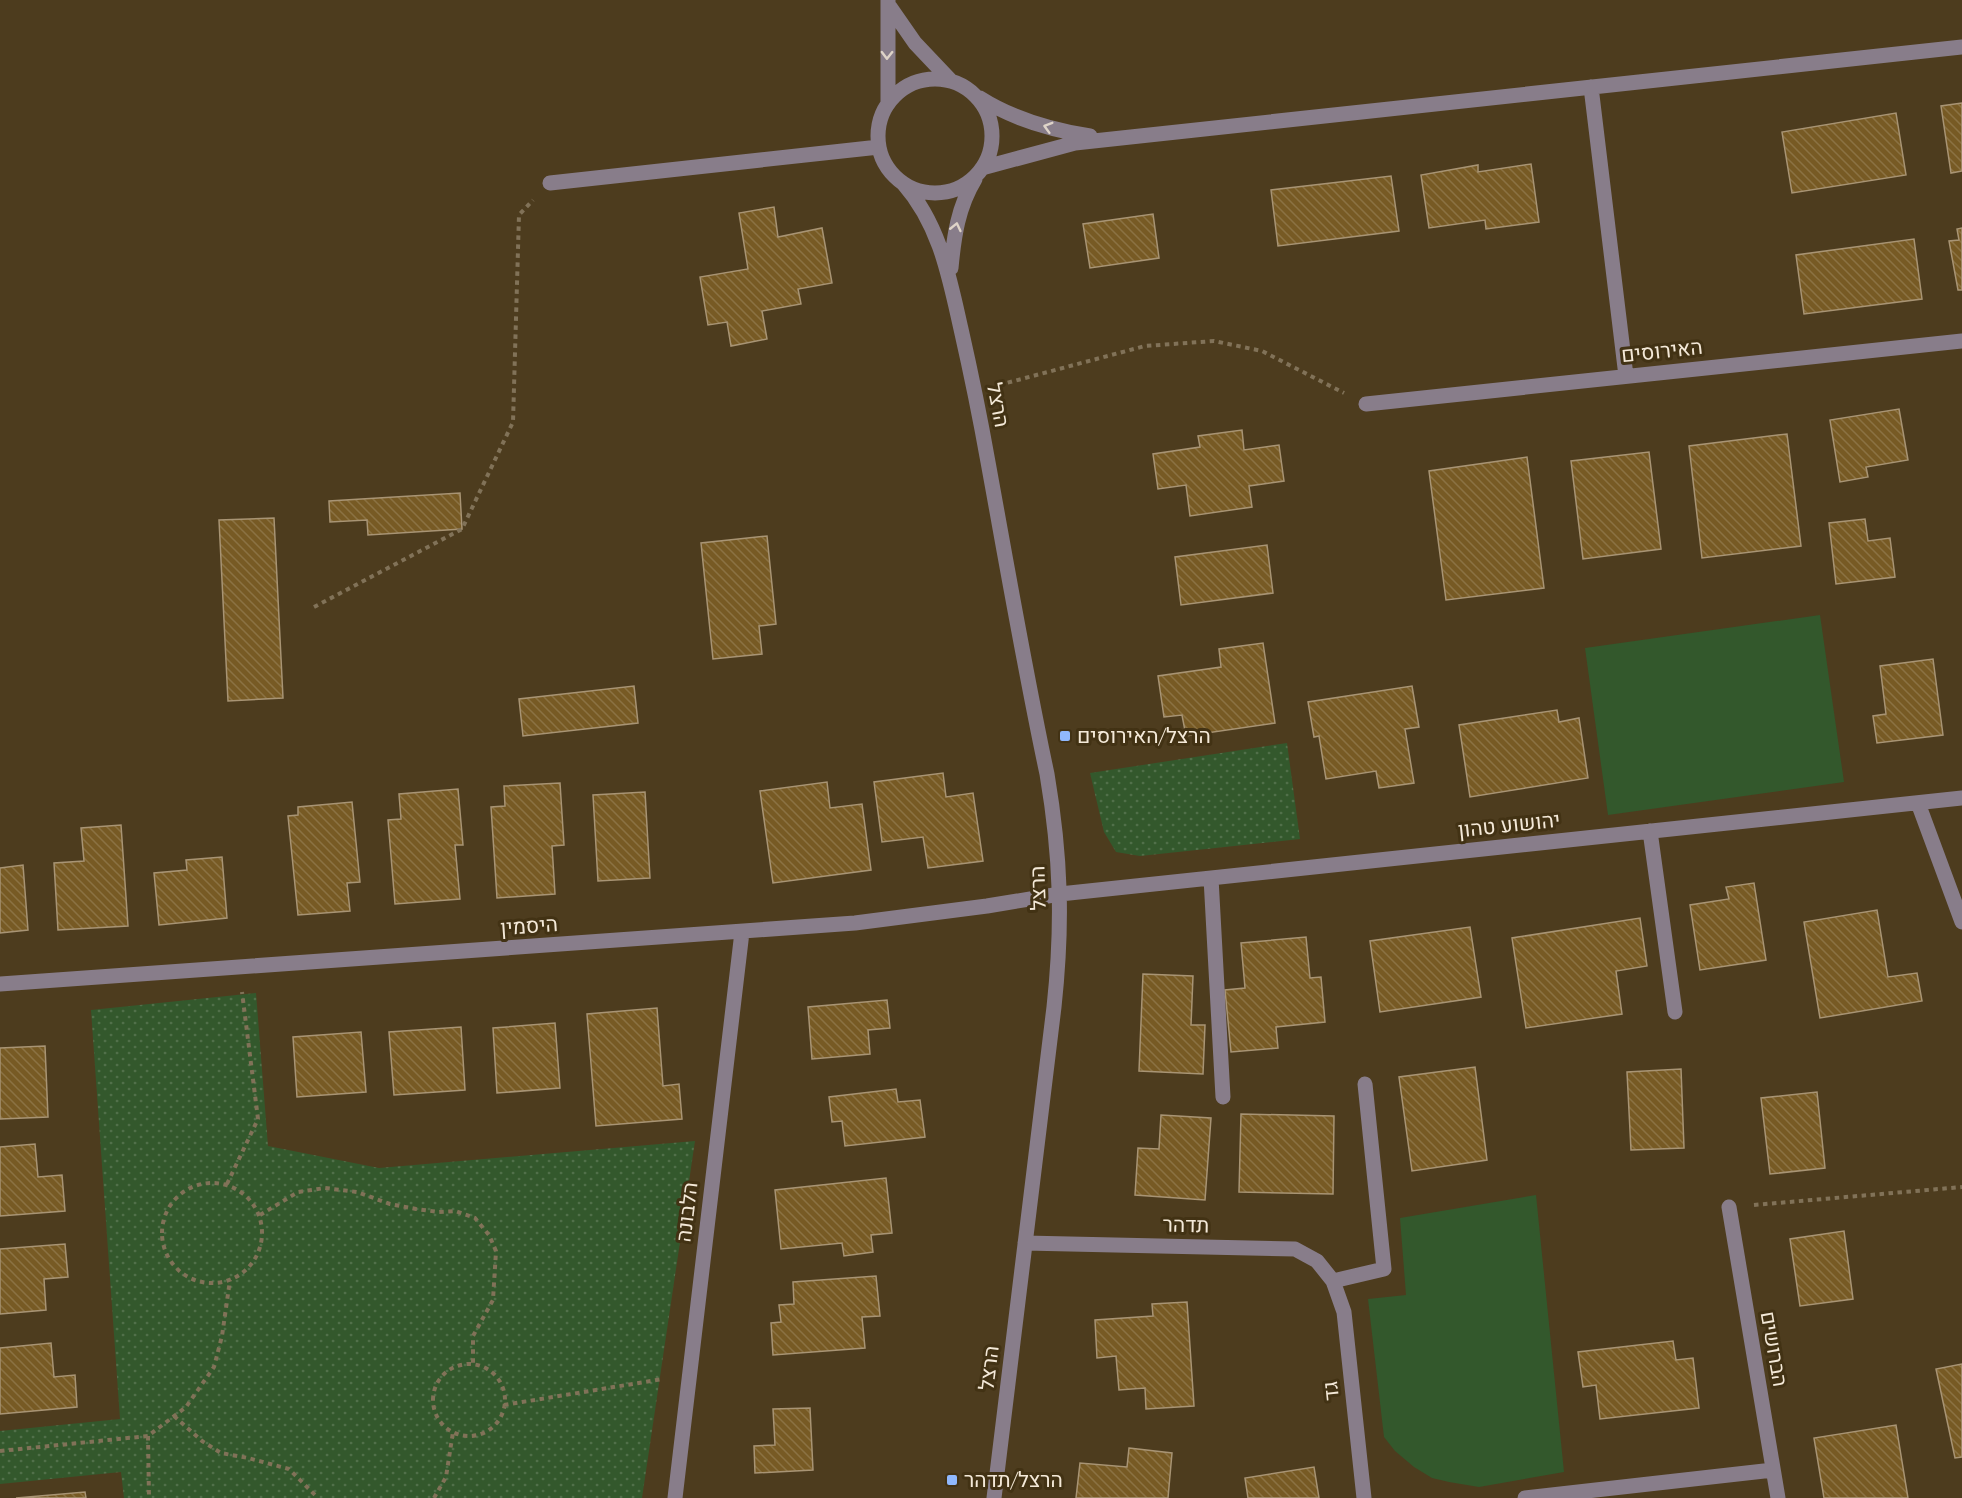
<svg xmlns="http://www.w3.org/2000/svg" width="1962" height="1498" font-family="'PT Serif',Heebo,serif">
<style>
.grass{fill:#33582c}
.park{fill:url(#park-dots)}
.building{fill:url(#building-back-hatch);stroke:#a89474;stroke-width:1.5}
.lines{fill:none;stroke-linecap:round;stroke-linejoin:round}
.path{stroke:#817258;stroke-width:4;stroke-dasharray:4.5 4.5;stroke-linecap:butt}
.minor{stroke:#887d8a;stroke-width:15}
.oneway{stroke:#ded3c8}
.poi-dot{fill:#90b8fd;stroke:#423214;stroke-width:2}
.labels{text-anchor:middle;stroke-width:6;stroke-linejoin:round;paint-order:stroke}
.street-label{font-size:21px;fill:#f4e9d8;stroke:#423214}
.poi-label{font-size:21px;fill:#f4e9d8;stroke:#423214;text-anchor:start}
</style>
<defs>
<pattern id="park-dots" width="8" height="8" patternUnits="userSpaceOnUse" patternTransform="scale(1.5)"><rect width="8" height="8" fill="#33582c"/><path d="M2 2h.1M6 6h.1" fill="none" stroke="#51704a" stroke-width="1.8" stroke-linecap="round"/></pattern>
<pattern id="building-back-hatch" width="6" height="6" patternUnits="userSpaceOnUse" patternTransform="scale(1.5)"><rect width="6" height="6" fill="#775a24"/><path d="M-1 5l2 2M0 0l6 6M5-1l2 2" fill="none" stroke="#8b7243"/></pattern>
</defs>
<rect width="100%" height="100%" fill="#4d3c1e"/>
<path class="grass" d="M1820 615 1844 782 1608 815 1585 648Z
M1536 1195 1564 1472 1479 1487 1449 1482 1432 1478 1414 1467 1395 1451 1384 1437 1368 1299 1406 1295 1400 1218Z"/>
<path class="park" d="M1287 743 1300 839 1140 856 1116 852 1104 832 1090 773Z
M256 993 268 1146 379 1168 695 1141 642 1498H124L121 1472 0 1484V1431L120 1419 91 1010Z"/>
<path class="building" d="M1962 103V171L1951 173 1941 106Z
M1896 113 1906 175 1792 193 1782 132Z
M1531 164 1539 222 1486 229 1485 220 1429 228 1421 175 1478 165V172Z
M1391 176 1399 231 1278 246 1271 190Z
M774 207 778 237 822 228 832 283 798 289 801 304 762 311 767 339 731 346 727 322 708 325 700 277 748 269 739 213Z
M1153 214 1159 258 1090 268 1083 224Z
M1962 228V290H1958L1949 241 1959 240 1957 229Z
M1914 239 1922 299 1804 314 1796 255Z
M1899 409 1908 460 1866 467 1868 477 1840 482 1830 420Z
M1242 430 1244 450 1279 445 1284 481 1249 486 1252 507 1190 516 1186 485 1158 489 1153 454 1200 447 1198 436Z
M1787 434 1801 546 1702 558 1689 446Z
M1649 452 1661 549 1583 559 1571 461Z
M1527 457 1544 588 1446 600 1429 471Z
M460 493 462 529 368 535 367 520 330 522 329 501Z
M274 518 283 698 228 701 219 520Z
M1865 519 1868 541 1890 538 1895 577 1836 584 1829 523Z
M767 536 776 624 759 626 762 654 713 659 701 543Z
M1267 545 1273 593 1181 605 1175 557Z
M1263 643 1275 723 1186 736 1182 715 1164 717 1158 676 1221 667 1219 649Z
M1933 659 1943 735 1877 743 1873 716 1886 714 1880 666Z
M634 686 638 723 523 736 519 699Z
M1412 686 1419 727 1405 729 1414 783 1379 788 1376 771 1326 779 1319 736 1314 737 1308 702Z
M1557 710 1559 722 1579 718 1588 778 1470 797 1459 725Z
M943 773 946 797 973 793 983 861 928 868 923 837 882 842 874 782Z
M827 782 830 808 862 804 871 870 773 883 760 791Z
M560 783 564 845 552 846 555 894 497 898 491 807 505 806 504 786Z
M458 789 463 845H455L460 899 395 904 388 820 401 819 399 794Z
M645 792 650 878 598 881 593 795Z
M352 802 360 882 347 883 350 911 298 915 288 816 298 815V807Z
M121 825 128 926 58 930 54 863 84 861 81 828Z
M222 857 227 918 159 925 154 873 187 870 186 860Z
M23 865 28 930 0 933V868Z
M1754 883 1766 960 1700 970 1690 905 1729 899 1726 887Z
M1877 910 1888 977 1917 973 1922 1001 1820 1018 1804 922Z
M1640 918 1647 966 1616 971 1622 1014 1526 1028 1512 938Z
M1470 927 1481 997 1380 1012 1370 941Z
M1306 937 1310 978 1321 977 1325 1022 1276 1027 1278 1048 1231 1052 1225 990 1245 988 1241 943Z
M1143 974 1193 976 1191 1025H1205L1203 1074 1139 1071Z
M887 1000 890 1028 868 1030 870 1054 812 1059 808 1007Z
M657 1008 663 1086 679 1084 682 1119 596 1126 587 1014Z
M555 1023 560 1088 497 1093 493 1028Z
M461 1027 465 1090 394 1095 389 1032Z
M361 1032 366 1092 297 1097 293 1037Z
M45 1046 48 1117 0 1119V1048Z
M1475 1067 1487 1160 1412 1171 1399 1077Z
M1681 1069 1684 1148 1631 1150 1627 1072Z
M896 1089 898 1102 920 1100 925 1137 845 1146 842 1121 832 1122 829 1097Z
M1817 1092 1825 1168 1770 1174 1761 1098Z
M1241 1114 1334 1116 1333 1194 1239 1192Z
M1161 1115 1211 1118 1205 1200 1135 1195 1138 1148 1159 1149Z
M35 1144 38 1177 62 1175 65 1211 0 1216V1147Z
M886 1178 892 1233 871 1235 873 1252 844 1256 842 1243 781 1249 775 1190Z
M1844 1231 1853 1299 1800 1306 1790 1239Z
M65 1244 68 1277 44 1279 46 1310 0 1314V1249Z
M876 1276 880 1316 862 1317 865 1348 773 1355 771 1323 781 1322 779 1305 794 1304 793 1282Z
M1187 1302 1194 1406 1146 1409 1145 1388 1119 1390 1116 1356 1097 1358 1095 1320 1153 1316 1152 1304Z
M1673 1341 1676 1360 1693 1358 1699 1408 1600 1419 1596 1385 1583 1387 1578 1352Z
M51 1343 54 1377 75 1375 77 1407 0 1414V1348Z
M1962 1364V1457L1955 1458 1936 1369Z
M810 1408 813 1470 755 1473 754 1446 775 1445 773 1409Z
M1896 1425 1908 1498H1824L1814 1438Z
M1129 1448 1172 1453 1168 1498H1076L1080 1463 1127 1467Z
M1314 1467 1319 1498H1248L1245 1478Z
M85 1492 86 1498H16Z"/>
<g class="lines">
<path class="path" d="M999 385 1145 346 1214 341 1262 351 1344 393
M314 607 462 529 513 422 519 215 533 200
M162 1233a50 50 0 1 1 100 0a50 50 0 1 1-100 0Z
M227 1184 258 1119 242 992
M1754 1205 1962 1187
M260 1215 298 1192 325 1188 357 1192 390 1204 416 1209 439 1212 455 1211 475 1218 489 1235 496 1251 493 1300 473 1336V1364
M433 1400a36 36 0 1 1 72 0a36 36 0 1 1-72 0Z
M504 1405 663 1379
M174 1416 202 1441 221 1453 248 1458 289 1469 318 1498
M148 1436 149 1498
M0 1451 148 1436 186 1407 214 1367 222 1336 230 1280
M434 1498 446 1477 453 1432"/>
<path class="minor" d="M890 7 915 43 951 81
M878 136a57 57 0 1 1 114 0a57 57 0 1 1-114 0Z
M1591 87 1626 376
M980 98C1013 119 1052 130 1090 136
M888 104V0
M982 168 1075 143 1962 47
M550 183 879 147
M903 183C940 225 949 276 961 329 971 373 980 417 988 462 1007 566 1025 671 1047 774 1061 857 1063 924 1054 1007L994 1498
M951 268C954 236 958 207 975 179
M1366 404 1962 341
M1918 803 1962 922
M1650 831 1675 1012
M1211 878 1223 1097
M0 984 855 923 987 906 1060 894 1962 798
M1729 1207 1778 1498
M1025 1243 1295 1249 1317 1261 1333 1281 1344 1312 1364 1498
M1333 1281 1384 1269 1365 1084
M675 1498 742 932
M1525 1498 1773 1470"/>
</g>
<defs><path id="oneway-chevron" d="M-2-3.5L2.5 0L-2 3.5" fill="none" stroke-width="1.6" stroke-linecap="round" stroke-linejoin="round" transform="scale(1.5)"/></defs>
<g class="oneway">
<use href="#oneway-chevron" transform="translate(887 55) rotate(91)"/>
<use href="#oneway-chevron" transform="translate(1048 127) rotate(-164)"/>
<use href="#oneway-chevron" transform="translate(956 227) rotate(-77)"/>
</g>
<g class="poi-dot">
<rect x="1059" y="730" width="12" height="12" rx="3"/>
<rect x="946" y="1474" width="12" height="12" rx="3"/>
</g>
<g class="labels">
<g class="street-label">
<text transform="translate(1662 351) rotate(-6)" y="7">האירוסים</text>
<text transform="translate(998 405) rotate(79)" y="7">הרצל</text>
<text transform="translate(1509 825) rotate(-6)" y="7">יהושוע טהון</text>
<text transform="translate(1038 888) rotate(-92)" y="7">הרצל</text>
<text transform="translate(529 926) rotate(-4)" y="7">היסמין</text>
<text transform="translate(687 1212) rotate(-83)" y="7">הלבונה</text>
<text transform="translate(1186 1225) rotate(1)" y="7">תדהר</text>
<text transform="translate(1774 1349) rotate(80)" y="7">הברושים</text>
<text transform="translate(989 1368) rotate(-83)" y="7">הרצל</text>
<text transform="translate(1331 1391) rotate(-96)" y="7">גד</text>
</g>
<g class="poi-label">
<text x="1077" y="743">הרצל/האירוסים</text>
<text x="964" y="1487">הרצל/תדהר</text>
</g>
</g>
</svg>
